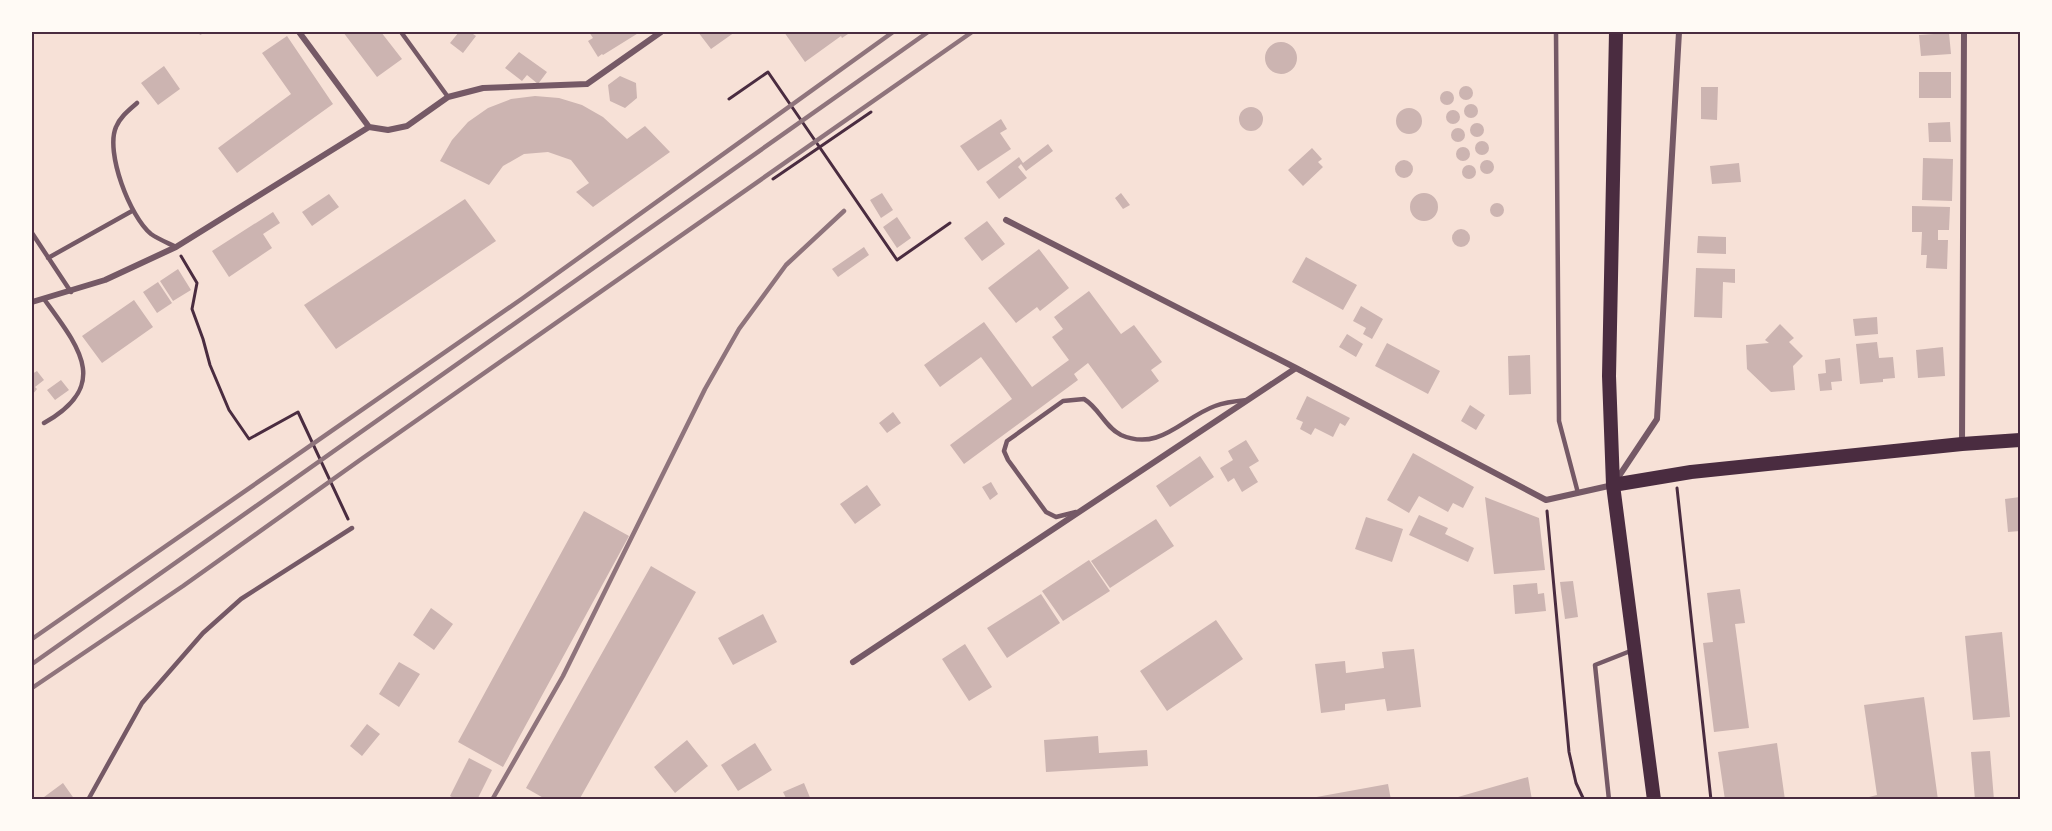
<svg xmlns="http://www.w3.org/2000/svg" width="2052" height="831" font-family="Ubuntu,sans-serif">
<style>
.building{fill:#ccb4b1}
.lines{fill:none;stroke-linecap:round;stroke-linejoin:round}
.path{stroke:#4a2c40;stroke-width:3}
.service{stroke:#755966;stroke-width:4.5}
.minor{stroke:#755966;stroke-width:6}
.primary{stroke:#4a2c40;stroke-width:14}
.rail{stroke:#8f747c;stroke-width:4.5}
.neatline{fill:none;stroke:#4a2c40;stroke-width:2}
</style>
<rect width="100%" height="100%" fill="#f7e1d7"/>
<path class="building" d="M343 32H381L402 59 377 77Z
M459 32H470L476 36 463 53 450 43Z
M589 32H640L603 55 602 54 598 57 588 41 593 38Z
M698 32H735L711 49Z
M784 32H851L842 38 841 36 805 62Z
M1701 32H1725V34H1701Z
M1949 33 1951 54 1921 56 1919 35Z
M287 36 333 104 237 173 218 148 291 94 262 53Z
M1265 58a16 16 0 1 1 32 0a16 16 0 1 1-32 0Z
M519 52 547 72 538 84 527 75 522 81 505 68Z
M164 66 180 89 158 105 141 83Z
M1919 72H1951V98H1919Z
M620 76 636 83 637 98 625 108 610 101 608 85Z
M1459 93a7 7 0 1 1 14 0a7 7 0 1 1-14 0Z
M1701 87H1718L1717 120 1701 119Z
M1440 98a7 7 0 1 1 14 0a7 7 0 1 1-14 0Z
M535 96 559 98 582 105 603 117 627 139 645 126 670 152 593 207 576 192 589 183 571 160 548 152 524 154 503 166 489 185 440 161 452 140 468 122 488 108 511 99Z
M1464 111a7 7 0 1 1 14 0a7 7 0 1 1-14 0Z
M1239 119a12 12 0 1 1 24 0a12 12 0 1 1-24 0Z
M1396 121a13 13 0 1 1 26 0a13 13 0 1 1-26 0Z
M1446 117a7 7 0 1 1 14 0a7 7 0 1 1-14 0Z
M1001 119 1007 129 1000 133 1011 149 978 171 960 146Z
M1950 122 1951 142H1929L1928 123Z
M1470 130a7 7 0 1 1 14 0a7 7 0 1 1-14 0Z
M1451 135a7 7 0 1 1 14 0a7 7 0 1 1-14 0Z
M1475 148a7 7 0 1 1 14 0a7 7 0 1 1-14 0Z
M1048 144 1053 151 1026 171 1021 164 1018 167 1027 178 999 199 986 182 1019 157 1023 163Z
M1456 154a7 7 0 1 1 14 0a7 7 0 1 1-14 0Z
M1312 148 1322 159 1318 162 1323 167 1303 186 1288 170Z
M1923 158 1953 159 1952 201 1922 200Z
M1395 169a9 9 0 1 1 18 0a9 9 0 1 1-18 0Z
M1480 167a7 7 0 1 1 14 0a7 7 0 1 1-14 0Z
M1739 163 1741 182 1712 184 1710 166Z
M1462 172a7 7 0 1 1 14 0a7 7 0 1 1-14 0Z
M882 193 893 210 881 218 870 200Z
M1121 193 1130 205 1123 209 1115 198Z
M1410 207a14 14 0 1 1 28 0a14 14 0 1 1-28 0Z
M329 194 339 207 312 226 302 212Z
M465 199 496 241 336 349 304 305Z
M1490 210a7 7 0 1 1 14 0a7 7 0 1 1-14 0Z
M1912 206 1950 207 1949 230H1938V240H1948L1947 269 1926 268 1927 255H1921L1922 232H1912Z
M273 212 280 223 263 234 272 248 229 277 212 251Z
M897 217 911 238 897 248 883 227Z
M987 221 1005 244 982 261 964 238Z
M1452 238a9 9 0 1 1 18 0a9 9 0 1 1-18 0Z
M1698 236 1726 237V254L1697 253Z
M864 247 869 255 838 277 832 269Z
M1039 249 1069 288 1040 311 1037 307 1016 323 988 288Z
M1306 257 1357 285 1343 310 1292 282Z
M1696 268 1735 269V283L1723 282 1722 318 1694 317Z
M178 269 191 290 173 301 160 281Z
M158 282 172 303 157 313 143 292Z
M1089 291 1121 334 1134 325 1162 362 1151 370 1159 381 1122 409 1088 363 1074 374 1078 380 964 464 950 445 1012 399 981 357 940 387 924 365 984 322 1032 387 1069 360 1052 337 1063 329 1054 317Z
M134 300 153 327 102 363 82 336Z
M1361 306 1383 319 1372 339 1363 334 1366 328 1353 321Z
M1877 317 1878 334 1855 336 1853 319Z
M1780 324 1794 338 1789 342 1803 356 1793 366 1795 390 1771 392 1747 369 1746 345 1769 343 1765 340Z
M1347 334 1363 344 1356 357 1339 347Z
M1877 342 1879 358 1893 357 1895 378 1883 379V382L1860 384 1856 344Z
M1387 343 1440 371 1428 394 1375 366Z
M1943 347 1945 376 1918 378 1916 350Z
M1530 355 1531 394 1509 395 1508 356Z
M1840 358 1842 381 1831 382 1832 390 1820 391 1818 374 1826 373 1825 360Z
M37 371 44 380 35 387 37 389 32 395V374Z
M61 380 69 390 55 400 47 390Z
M1307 396 1350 418 1345 426 1340 423 1333 437 1315 428 1311 435 1300 429 1303 422 1296 419Z
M1470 405 1485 415 1476 430 1461 421Z
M893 412 901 423 887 433 879 423Z
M1246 440 1259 461 1249 467 1258 482 1242 492 1234 478 1228 482 1220 468 1233 460 1228 451Z
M1413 453 1474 487 1463 508 1453 503 1448 512 1419 496 1409 513 1387 500Z
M1200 456 1214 477 1170 507 1156 486Z
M991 482 998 494 990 500 982 487Z
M867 485 881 505 855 524 840 504Z
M1485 497 1539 518 1545 570 1494 574Z
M2020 497V531L2008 532 2005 499Z
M584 511 629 536 503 767 458 742Z
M1419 515 1448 528 1445 534 1474 548 1468 562 1409 535Z
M1366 517 1403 529 1392 562 1355 549Z
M1156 519 1174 546 1110 588 1091 561Z
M1089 560 1110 591 1063 621 1042 591Z
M651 566 696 592 579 800H547L526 788Z
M1573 581 1578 617 1565 619 1560 582Z
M1537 583 1538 594 1544 593 1546 611 1515 614 1513 585Z
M1740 589 1745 623 1735 624 1749 728 1714 732 1703 643 1713 642 1707 593Z
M1041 594 1060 623 1007 658 987 628Z
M431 608 453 624 434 650 413 635Z
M763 614 777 642 733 665 718 638Z
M1216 620 1243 659 1167 711 1140 671Z
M2002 632 2010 717 1973 720 1965 636Z
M965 644 992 687 969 701 942 659Z
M1414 649 1421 707 1387 711 1385 699 1345 704V710L1321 713 1315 664 1345 661 1346 673 1384 668 1382 652Z
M399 662 420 674 399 707 379 694Z
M1924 697 1938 800H1878L1877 798 1857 800 1877 795 1864 705Z
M367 724 380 734 362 756 350 746Z
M1098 736 1099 753 1147 750 1148 766 1046 772 1044 740Z
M687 740 708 766 675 793 654 767Z
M755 743 772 770 738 791 721 765Z
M1777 743 1785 800H1725L1718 752Z
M1990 751 1994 800H1975L1971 752Z
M469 758 492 770 477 800H457L450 796Z
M1528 777 1532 800H1451V799Z
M63 783 75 800H40Z
M804 783 811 800H787L783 792Z
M1388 784 1391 800H1311V798Z"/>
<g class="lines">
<path class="path" d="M729 99 768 72 897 260 950 223
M773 179 871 112
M181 256 197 283 192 309 203 339 210 365 229 410 249 439 298 412 348 519
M1677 488 1711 800
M1547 511 1569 752 1576 783 1584 800"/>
<path class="service" d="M200 32H201
M401 32 448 97
M1556 32 1559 421 1578 493
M137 103C129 110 120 117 116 127 105 152 130 217 151 234 158 239 168 243 176 247
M32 233 71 292
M48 258 132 211
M44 423C112 385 78 346 44 299
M1076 512 1056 517 1046 512 1008 460 1004 451 1007 441 1063 401 1084 399C1099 408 1105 427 1121 435 1160 452 1182 418 1215 406 1225 402 1236 401 1247 400
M88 800 142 703 203 633 241 599 352 528
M1609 800 1595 665 1633 650"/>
<path class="minor" d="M299 32 369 127
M1006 220 1296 368 1546 500 1613 485 1657 419 1679 32
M32 302 105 280 176 247 369 127 388 130 407 126 448 97 483 88 587 84 661 32
M1962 444 1964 32
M853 662 1296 368"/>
<path class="primary" d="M1616 32 1609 376 1613 485 1654 800
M1613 485 1691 472 1962 444 2020 440"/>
<path class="rail" d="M32 639 523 298 893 32
M32 664 928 32
M32 688 183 586 360 460 972 32
M492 800 563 676 705 389 739 329 786 265 844 211"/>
</g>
<rect width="2052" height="831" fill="none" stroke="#fffaf5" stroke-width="66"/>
<rect x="33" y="33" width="1986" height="765" class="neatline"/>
</svg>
